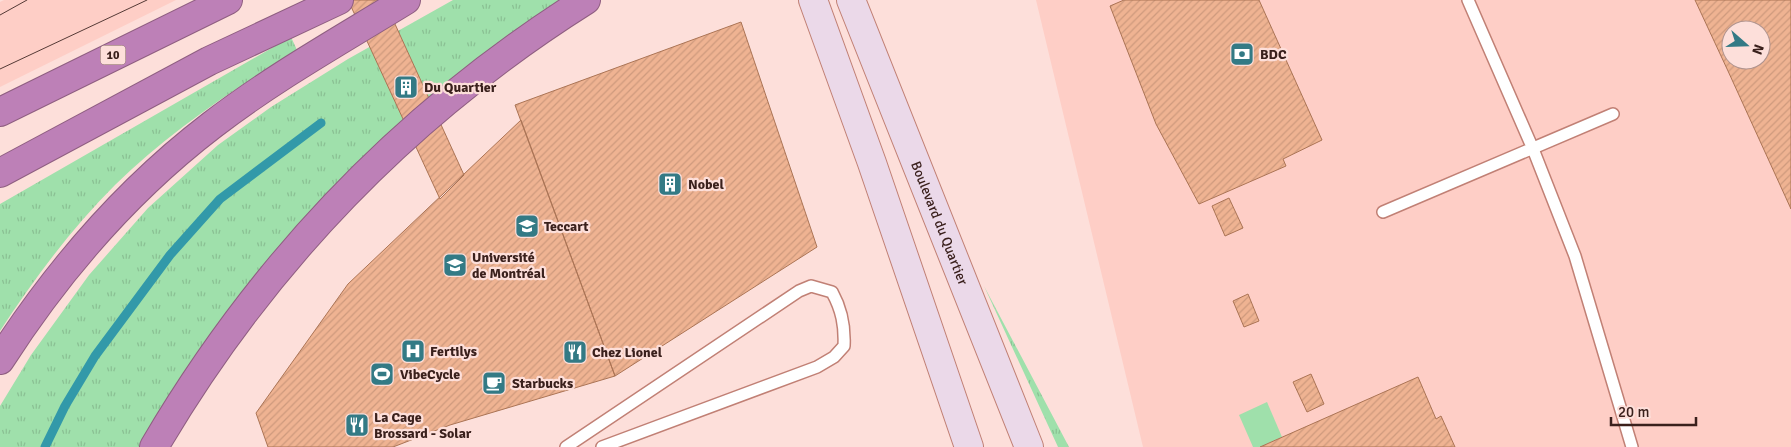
<svg xmlns="http://www.w3.org/2000/svg" width="1791" height="447" font-family="Signika,sans-serif">
<style>
.built{fill:#fecec6;fill-rule:evenodd}
.grass{fill:url(#grass-tufts)}
.green{fill:#9fe0ab}
.lines{fill:none;stroke-linecap:round;stroke-linejoin:round}
.stream{stroke:#3299a9;stroke-width:9}
.building{fill:url(#building-hatch);stroke:#ab7455;fill-rule:evenodd}
.service-casing{stroke:#c18075;stroke-width:14}
.secondary-casing{stroke:#c18075;stroke-width:30}
.motorway-casing{stroke:#8f5e81;stroke-width:30}
.service{stroke:#fff;stroke-width:11}
.secondary{stroke:#ebd9e9;stroke-width:28}
.motorway{stroke:#bd80b7;stroke-width:28}
.tram{stroke:#553a36;stroke-width:1}
.labels{text-anchor:middle;stroke-width:4.5;stroke-linejoin:round;paint-order:stroke}
.shield{fill:#fddfda;stroke:#745955;stroke-width:1}
.shield-label{font-size:12px;font-weight:bold;fill:#3a201c}
.poi-label{font-size:14px;font-weight:bold;fill:#3a201c;stroke:#fddfda;text-anchor:start}
.street-label{font-size:14px;fill:#3a201c;stroke:#fddfda}
</style>
<defs>
<pattern id="grass-tufts" width="24" height="20" patternUnits="userSpaceOnUse" patternTransform="scale(1.25)"><rect width="24" height="20" fill="#9fe0ab"/><path d="M3 7l-1-3M5 7V3M7 7l1-3M15 17l-1-3M17 17v-4M19 17l1-3" fill="none" stroke="#8ac093"/></pattern>
<pattern id="building-hatch" width="6" height="6" patternUnits="userSpaceOnUse" patternTransform="scale(1.25)"><rect width="6" height="6" fill="#efb392"/><path d="M-1 1l2-2M0 6l6-6M5 7l2-2" fill="none" stroke="#ce9a7d"/></pattern>
</defs>
<rect width="100%" height="100%" fill="#fddfda"/>
<path class="built" d="M4 0H176L0 87V2Z
M1036 0H1791V447H1143ZM1731 30H1761V60H1731Z"/>
<path class="grass" d="M453 0H563L453 82 146 447H0V406L31 355 89 275 148 208 218 145 271 107 348 59Z
M291 37 297 50C233 90 169 132 115 185 71 229 34 279 0 331V204Z
M984 286 1069 447H1058Z"/>
<path class="green" d="M1267 402 1282 437 1260 447H1253L1239 415Z"/>
<g class="lines">
<path class="stream" d="M45 447 65 406 95 356 170 255 220 199 321 123"/>
</g>
<path class="building" d="M348 0H384L464 175 440 199Z
M1124 0H1259L1322 140 1283 159 1286 166 1199 204 1156 124 1110 6Z
M1695 0H1791V209L1728 71ZM1731 30H1761V60H1731Z
M741 22 817 247 615 376 515 105Z
M521 120 615 376 450 425 393 447H268L256 413 348 284Z
M1229 198 1243 228 1225 236 1212 206Z
M1248 294 1259 321 1244 327 1233 301Z
M1311 374 1324 404 1307 412 1293 382Z
M1418 377 1436 419 1441 416 1455 447H1260Z"/>
<g class="lines">
<g class="service-casing">
<path id="service" d="M1468 0 1533 149 1575 256 1632 447
M1383 212 1613 114
M566 447 799 291 811 286 832 292C842 310 845 326 844 346L834 357 817 367 602 447"/>
</g>
<g class="secondary-casing">
<g id="secondary">
<path d="M813 0 872 163 969 447"/>
<path id="s1" d="M851 0 1029 447"/>
</g>
</g>
<g class="motorway-casing">
<path id="motorway" d="M0 112 228 0
M0 173 209 61 339 0
M0 360C58 270 127 190 212 125 273 78 341 40 406 0
M154 447C262 263 405 114 586 0"/>
</g>
<use href="#service" class="service"/>
<use href="#secondary" class="secondary"/>
<use href="#motorway" class="motorway"/>
<path class="tram" d="M0 15 27 0
M0 69 147 0"/>
</g>
<defs>
<g id="bank-square" transform="scale(1.25)"><rect x="-9" y="-9" width="18" height="18" rx="4" fill="#337a85" stroke="#fddfda"/><path d="M-6-4H6V4H-6ZM0-2.3a2.3 2.3 0 1 0 0 4.6a2.3 2.3 0 1 0 0-4.6Z" fill="#fff"/></g>
<g id="building-square" transform="scale(1.25)"><rect x="-9" y="-9" width="18" height="18" rx="4" fill="#337a85" stroke="#fddfda"/><path d="M-4-6H4V6H1V3H-1V6H-4ZM-2.5-4.3h1.7v1.8h-1.7ZM.8-4.3h1.7v1.8H.8ZM-2.5-1h1.7V.8h-1.7ZM.8-1h1.7V.8H.8Z" fill="#fff"/></g>
<g id="university-square" transform="scale(1.25)"><rect x="-9" y="-9" width="18" height="18" rx="4" fill="#337a85" stroke="#fddfda"/><path d="M0-5L7-2L0 1L-7-2ZM-4 1L0 2.5L4 1V4Q0 6-4 4Z" fill="#fff"/></g>
<g id="hospital-square" transform="scale(1.25)"><rect x="-9" y="-9" width="18" height="18" rx="4" fill="#337a85" stroke="#fddfda"/><path d="M-5-5h3v3.5h4V-5h3V5h-3V1.5h-4V5h-3Z" fill="#fff"/></g>
<g id="restaurant-square" transform="scale(1.25)"><rect x="-9" y="-9" width="18" height="18" rx="4" fill="#337a85" stroke="#fddfda"/><path d="M-5-6h1v4h1v-4h1v4h1v-4h1v5L-1.5 .5V6h-2V.5L-5-1ZM5-6V6H3V1.5H1.5Q1.5-4 5-6Z" fill="#fff"/></g>
<g id="stadium-square" transform="scale(1.25)"><rect x="-9" y="-9" width="18" height="18" rx="4" fill="#337a85" stroke="#fddfda"/><path d="M0-5a6.5 5 0 1 0 0 10a6.5 5 0 1 0 0-10ZM-3.5-1.8h7v3.6h-7Z" fill="#fff"/></g>
<g id="cafe-square" transform="scale(1.25)"><rect x="-9" y="-9" width="18" height="18" rx="4" fill="#337a85" stroke="#fddfda"/><path d="M-5.5-4.5H6V0H3Q3 3.5 0 3.5H-2.5Q-5.5 3.5-5.5 0ZM3-3.2v2h1.7v-2ZM-6 4.5H4V6H-6Z" fill="#fff"/></g>
</defs>
<g fill-rule="evenodd">
<use href="#bank-square" x="1242" y="54"/>
<use href="#building-square" x="406" y="87"/>
<use href="#building-square" x="670" y="184"/>
<use href="#university-square" x="527" y="226"/>
<use href="#university-square" x="455" y="265"/>
<use href="#hospital-square" x="413" y="351"/>
<use href="#restaurant-square" x="575" y="352"/>
<use href="#stadium-square" x="382" y="374"/>
<use href="#cafe-square" x="494" y="383"/>
<use href="#restaurant-square" x="357" y="425"/>
</g>
<g class="labels">
<rect class="shield" x="100.5" y="45.5" width="25" height="19" rx="4"/>
<g class="shield-label">
<text x="113" y="59">10</text>
</g>
<g class="poi-label">
<text x="1260" y="59">BDC</text>
<text x="424" y="92">Du Quartier</text>
<text x="688" y="189">Nobel</text>
<text x="544" y="231">Teccart</text>
<text x="472" y="262">Université<tspan x="472" dy="16">de Montréal</tspan></text>
<text x="430" y="356">Fertilys</text>
<text x="592" y="357">Chez Lionel</text>
<text x="400" y="379">VibeCycle</text>
<text x="512" y="388">Starbucks</text>
<text x="374" y="422">La Cage<tspan x="374" dy="16">Brossard - Solar</tspan></text>
</g>
<g class="street-label">
<text dy="5" stroke="none"><textPath href="#s1" startOffset="240">Boulevard du Quartier</textPath></text>
</g>
</g>
<g transform="translate(1746 45) rotate(110)"><circle r="24" fill="#fddfda" stroke="#af938e"/>
<path d="M0-4L9 19L0 12L-9 19Z" fill="#337a85"/>
<text y="-8" font-size="14" font-weight="bold" text-anchor="middle" fill="#3a201c">N</text>
</g>
<path d="M1611 417v8h85v-8" fill="none" stroke="#3a201c" stroke-width="2.5"/>
<text x="1618" y="417" font-size="15" fill="#3a201c" stroke="#fddfda" stroke-width="4" paint-order="stroke">20 m</text>
</svg>
